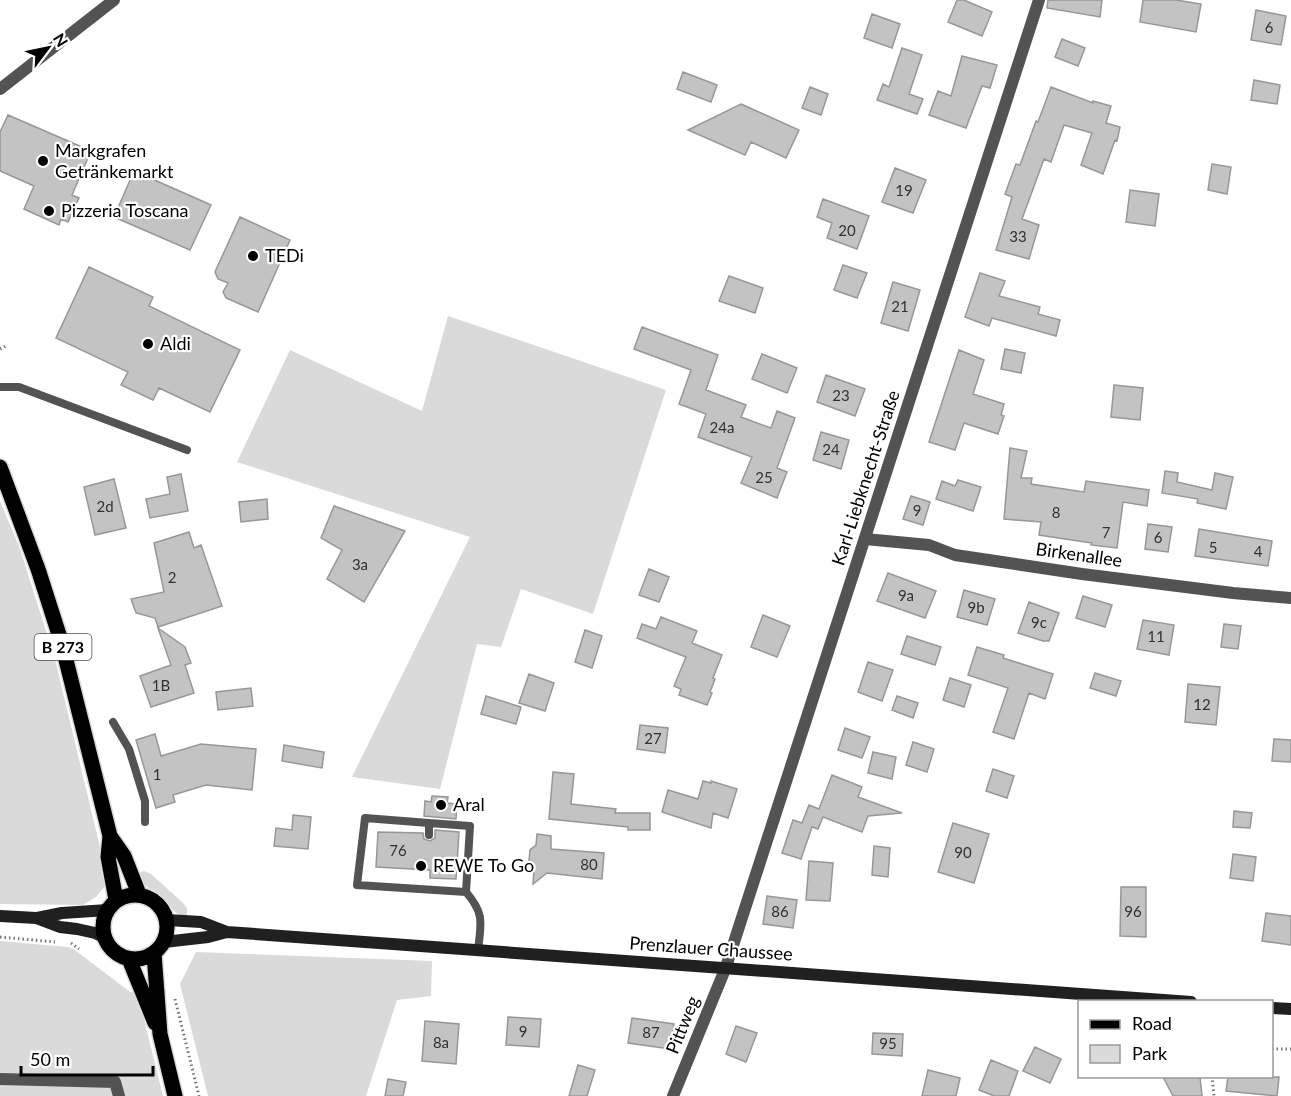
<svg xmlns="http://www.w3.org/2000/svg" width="1291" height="1096" font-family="Lato,sans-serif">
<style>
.green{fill:#dadada}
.building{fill:#c3c3c3;stroke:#979797;stroke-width:1.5}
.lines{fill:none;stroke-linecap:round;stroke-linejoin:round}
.primary-casing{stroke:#dbdbdb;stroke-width:18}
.path{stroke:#757575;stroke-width:3;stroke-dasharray:1.5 3;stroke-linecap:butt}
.lane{stroke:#535353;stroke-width:8}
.street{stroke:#535353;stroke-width:12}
.secondary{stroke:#202020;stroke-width:12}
.primary{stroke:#000;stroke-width:15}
.poi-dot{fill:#000;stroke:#fff;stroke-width:2}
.labels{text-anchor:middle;stroke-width:4.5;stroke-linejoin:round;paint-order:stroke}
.number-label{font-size:15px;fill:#313131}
.shield{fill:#fff;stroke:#4c4c4c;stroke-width:1.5}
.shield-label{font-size:16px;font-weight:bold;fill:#000}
.poi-label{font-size:18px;fill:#000;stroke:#fff;text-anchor:start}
.street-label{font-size:18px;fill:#000;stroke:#fff}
</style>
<rect width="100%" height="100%" fill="#fff"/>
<path class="green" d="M448 316 666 390 593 614 521 589 501 647 477 644 440 789 352 777 470 537 237 462 290 350 422 411Z
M0 501 19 546 55 659 104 864 106 885 96 897 83 905 0 904Z
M144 871 151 874 183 903 187 908V918C170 912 172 906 161 896 149 886 144 889 137 873Z
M0 941 68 947 75 950 130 992 137 991 163 1096H0Z
M196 952 432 961 431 996 397 1000 366 1096H208L180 984Z"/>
<path class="building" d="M957 0H964L992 12 982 36 948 22Z
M1048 0H1102L1100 17 1047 8Z
M1143 0H1176L1201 4 1196 32 1140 22Z
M1256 10 1286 16 1281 45 1251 40Z
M872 14 900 24 892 48 864 38Z
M1062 39 1085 48 1078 66 1055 57Z
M902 48 922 55 909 94 923 99 917 114 877 100 883 84 889 87Z
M962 56 997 65 990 88 982 86 966 128 929 115 938 91 951 96Z
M683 72 717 85 711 102 677 89Z
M1254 80 1280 85 1277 104 1251 100Z
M810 87 828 94 821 115 802 108Z
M1051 87 1093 103V101L1111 106 1106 123 1120 127 1117 141 1115 140 1103 174 1081 165 1092 133 1064 125 1051 162 1044 159 1022 219 1039 225 1029 259 996 250 1012 197 1005 194 1016 164 1020 165 1036 121 1038 122Z
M741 104 799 130 786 158 751 142 745 155 688 130Z
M8 115 91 151 72 195 79 198 68 222 61 219 59 225 24 209 34 186 0 171V132Z
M1212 164 1231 167 1227 194 1208 190Z
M895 168 926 180 913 213 882 202Z
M134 171 211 205 190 250 114 217Z
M1130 190 1159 194 1155 226 1126 222Z
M823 199 869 216 857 249 827 238 832 223 817 217Z
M240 217 290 240 258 312 226 298 223 292 228 283 218 279 215 272Z
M843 265 867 273 857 298 834 290Z
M89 267 153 297 149 306 240 350 210 412 159 388 153 400 121 385 128 372 56 338Z
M980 273 1005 281 999 296 1040 307 1038 314 1060 320 1056 336 992 318 989 326 965 317Z
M729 276 763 288 755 313 719 301Z
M893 282 920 290 908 331 881 323Z
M642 327 718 355 706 390 746 405 741 417 771 428 777 411 795 418 777 468 787 472 777 498 741 483 752 457 698 437 706 414 679 404 691 370 634 349Z
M1005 349 1025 353 1021 373 1001 369Z
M959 350 984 360 973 394 1004 404 1001 415 1004 416 998 434 964 423 955 450 929 442Z
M762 354 797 368 787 393 752 379Z
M826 375 865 389 855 416 817 402Z
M1114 385 1143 388 1140 420 1111 417Z
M821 432 849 440 841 469 813 460Z
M1010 448 1027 451 1021 478H1032L1031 484 1084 492 1086 481 1149 490 1147 506 1123 502 1117 548 1091 545 1092 543 1039 535 1041 522 1004 519Z
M1165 471 1178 473 1177 482 1212 490 1215 473 1233 477 1226 509 1197 503 1198 499 1162 493Z
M181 474 188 511 150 518 146 499 170 494 167 477Z
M114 479 126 528 95 535 84 487Z
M958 480 981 487 973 511 936 499 942 481 955 486Z
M911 496 930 502 923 525 903 519Z
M267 499 268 519 241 522 239 502Z
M334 506 405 531 364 602 327 579 342 550 321 538Z
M1148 524 1172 527 1168 552 1145 549Z
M1199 529 1272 541 1268 566 1195 556Z
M189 532 194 548 201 545 222 606 158 627 155 618 136 613 131 599 164 592 154 543Z
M649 569 669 577 659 602 639 595Z
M888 573 936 591 925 618 877 601Z
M964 590 995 599 987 625 957 617Z
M1083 596 1112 605 1105 627 1076 618Z
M1029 602 1059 613 1049 641H1043L1018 633Z
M763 615 790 626 777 657 751 647Z
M661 617 697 631 692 643 722 655 713 678 715 679 710 692 712 693 707 705 679 695 681 689 674 686 686 657 637 638 642 624 656 629Z
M1143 620 1174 625 1169 655 1137 649Z
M1224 624 1241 626 1238 649 1221 647Z
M158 628 185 647 191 663 185 665 194 693 151 707 140 676 171 665Z
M585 630 602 636 592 668 575 662Z
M907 636 941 647 935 665 901 654Z
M977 647 1004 655 1003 658 1053 674 1045 699 1029 693 1014 739 993 732 1008 688 968 675Z
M868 662 893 670 882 701 858 692Z
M1095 673 1121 681 1116 696 1090 688Z
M529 674 554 683 545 711 519 703Z
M950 678 971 685 964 707 943 700Z
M1188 684 1220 687 1216 725 1185 722Z
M251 688 253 706 218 710 216 692Z
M486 696 521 707 516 724 481 714Z
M897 696 918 703 913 718 892 710Z
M640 725 668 728 665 753 637 749Z
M845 728 870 737 862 758 838 750Z
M155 734 161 756 201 744 256 749 252 790 206 785 173 795 175 802 156 808 136 740Z
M1274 739 1291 740V762L1272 761Z
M913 742 934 749 927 772 906 765Z
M284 745 324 752 322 768 282 761Z
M873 752 896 757 892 779 868 773Z
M993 769 1014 776 1007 798 986 791Z
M553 772 574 774 571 804 616 809 615 813H650V830H628V827L549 819Z
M832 775 862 787 858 797 902 813 868 816 862 832 823 817 818 829 812 827 801 859 782 853 793 820 802 823 809 805 819 809Z
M703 781 711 783V781L737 789 728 818 713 813 711 828 662 812 668 790 698 799Z
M432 796 448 797 447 803 457 804 456 819 424 816 425 801 431 802Z
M1234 811 1252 813 1250 828 1233 827Z
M293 815 311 817 308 849 274 846 276 828 292 830Z
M953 823 989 834 974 883 938 872Z
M435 830 459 832 456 879 430 878V870L376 867 378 832 423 833 424 839 430 841 435 838Z
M537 834 551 836V849L604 853 602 879 547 873 533 884 534 869 529 861 530 850 536 845Z
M874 846 890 848 888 877 872 875Z
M1233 854 1256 857 1253 881 1230 878Z
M809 861 833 863 830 901 806 900Z
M1121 887H1146V937L1120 936Z
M767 896 797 900 793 928 763 924Z
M1266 913 1291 916V945L1262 941Z
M508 1017 541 1019 539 1047 506 1045Z
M632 1018 674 1024 670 1049 628 1043Z
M425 1021 459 1024 456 1064 422 1061Z
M736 1026 757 1033 746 1062 726 1054Z
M873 1033 903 1034 902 1056 872 1054Z
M1035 1047 1061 1059 1050 1083 1023 1071Z
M991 1060 1018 1071 1009 1096H994L979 1090Z
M578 1065 595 1070 587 1096H569Z
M928 1070 960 1078 956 1096H922Z
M1163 1077H1200L1202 1096H1173Z
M1228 1077H1279L1277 1096 1226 1091Z
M388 1079 406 1082 403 1096H385Z"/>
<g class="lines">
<g class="primary-casing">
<path id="primary" d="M0 467 38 569 62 644 110 836 124 856 139 894
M110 836 108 857 116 900
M103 927a32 32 0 1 1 64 0a32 32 0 1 1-64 0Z
M154 953 160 1034 175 1096
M129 959 155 1023"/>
</g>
<path class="path" d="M0 349 6 346
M0 937 55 942
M71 943 79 949
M175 999 199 1096
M1272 1049H1291
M1212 1076 1214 1096"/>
<path class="lane" d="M0 387H19L187 450
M113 722 129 749 145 801V822
M429 835V823L470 826 466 892 357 885 365 818 429 823
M466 892C485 914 481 923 478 950"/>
<path class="street" d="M0 89 114 0
M865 539 929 545 955 555 1082 574 1233 593 1291 598
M0 1079 115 1082 119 1096
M673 1096 726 967 1039 0"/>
<path class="secondary" d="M0 916 36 918 60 927 77 929 95 933 105 938
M37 918 62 913 108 910
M167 920 201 922 227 932 1191 1002
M164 942 208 937 227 932
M1272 1008 1291 1009"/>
<use href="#primary" class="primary"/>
</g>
<g class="poi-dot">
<circle cx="43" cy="161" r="6"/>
<circle cx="49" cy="211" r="6"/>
<circle cx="253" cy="256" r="6"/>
<circle cx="148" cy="344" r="6"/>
<circle cx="441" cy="805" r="6"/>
<circle cx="421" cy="866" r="6"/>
</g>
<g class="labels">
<g class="number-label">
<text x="1269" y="33">6</text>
<text x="904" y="196">19</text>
<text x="847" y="236">20</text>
<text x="1018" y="242">33</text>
<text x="900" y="312">21</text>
<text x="841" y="401">23</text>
<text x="722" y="433">24a</text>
<text x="831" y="455">24</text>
<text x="764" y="483">25</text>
<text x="105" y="512">2d</text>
<text x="917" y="516">9</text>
<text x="1056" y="518">8</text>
<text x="1106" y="538">7</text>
<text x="1158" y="543">6</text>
<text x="1213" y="553">5</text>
<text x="1258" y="557">4</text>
<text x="360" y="570">3a</text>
<text x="172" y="583">2</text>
<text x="906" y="601">9a</text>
<text x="976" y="613">9b</text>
<text x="1039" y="628">9c</text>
<text x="1156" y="642">11</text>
<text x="161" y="691">1B</text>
<text x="1202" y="710">12</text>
<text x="653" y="744">27</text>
<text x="157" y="780">1</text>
<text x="398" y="856">76</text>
<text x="963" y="858">90</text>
<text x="589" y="870">80</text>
<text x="780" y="917">86</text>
<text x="1133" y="917">96</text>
<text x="523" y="1037">9</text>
<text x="651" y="1038">87</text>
<text x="441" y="1048">8a</text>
<text x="888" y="1049">95</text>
</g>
<rect class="shield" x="34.5" y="634" width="57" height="26" rx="4.5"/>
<g class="shield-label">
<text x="63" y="653">B 273</text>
</g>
<g class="poi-label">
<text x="55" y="157">Markgrafen<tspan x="55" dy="21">Getränkemarkt</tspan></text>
<text x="61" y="217">Pizzeria Toscana</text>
<text x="265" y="262">TEDi</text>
<text x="160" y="350">Aldi</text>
<text x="453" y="811">Aral</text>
<text x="433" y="872">REWE To Go</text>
</g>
<g class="street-label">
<text transform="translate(866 478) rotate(-72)" y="6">Karl-Liebknecht-Straße</text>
<text transform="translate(1079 555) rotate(8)" y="6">Birkenallee</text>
<text transform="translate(711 949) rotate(4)" y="6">Prenzlauer Chaussee</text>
<text transform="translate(683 1025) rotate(-68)" y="6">Pittweg</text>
</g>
</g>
<rect x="1078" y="1000" width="195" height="78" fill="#ffffff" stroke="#999999" stroke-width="1.5"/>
<rect x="1090" y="1020" width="30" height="9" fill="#000000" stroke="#999999" stroke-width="1.5"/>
<text x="1132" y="1030" font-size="18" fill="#000000">Road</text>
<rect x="1090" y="1045" width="30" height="18" fill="#dadada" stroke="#999999" stroke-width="1.5"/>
<text x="1132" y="1060" font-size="18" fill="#000000">Park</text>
<g transform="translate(48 48) rotate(58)" stroke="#ffffff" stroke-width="4.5" paint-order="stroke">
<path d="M0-4.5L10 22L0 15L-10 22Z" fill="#000000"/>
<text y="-9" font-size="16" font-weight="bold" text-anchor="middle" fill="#000000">N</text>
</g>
<path d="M21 1066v9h132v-9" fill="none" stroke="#000000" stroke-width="3"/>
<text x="30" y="1066" font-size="18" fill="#000000" stroke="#ffffff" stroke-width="4.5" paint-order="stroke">50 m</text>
</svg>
